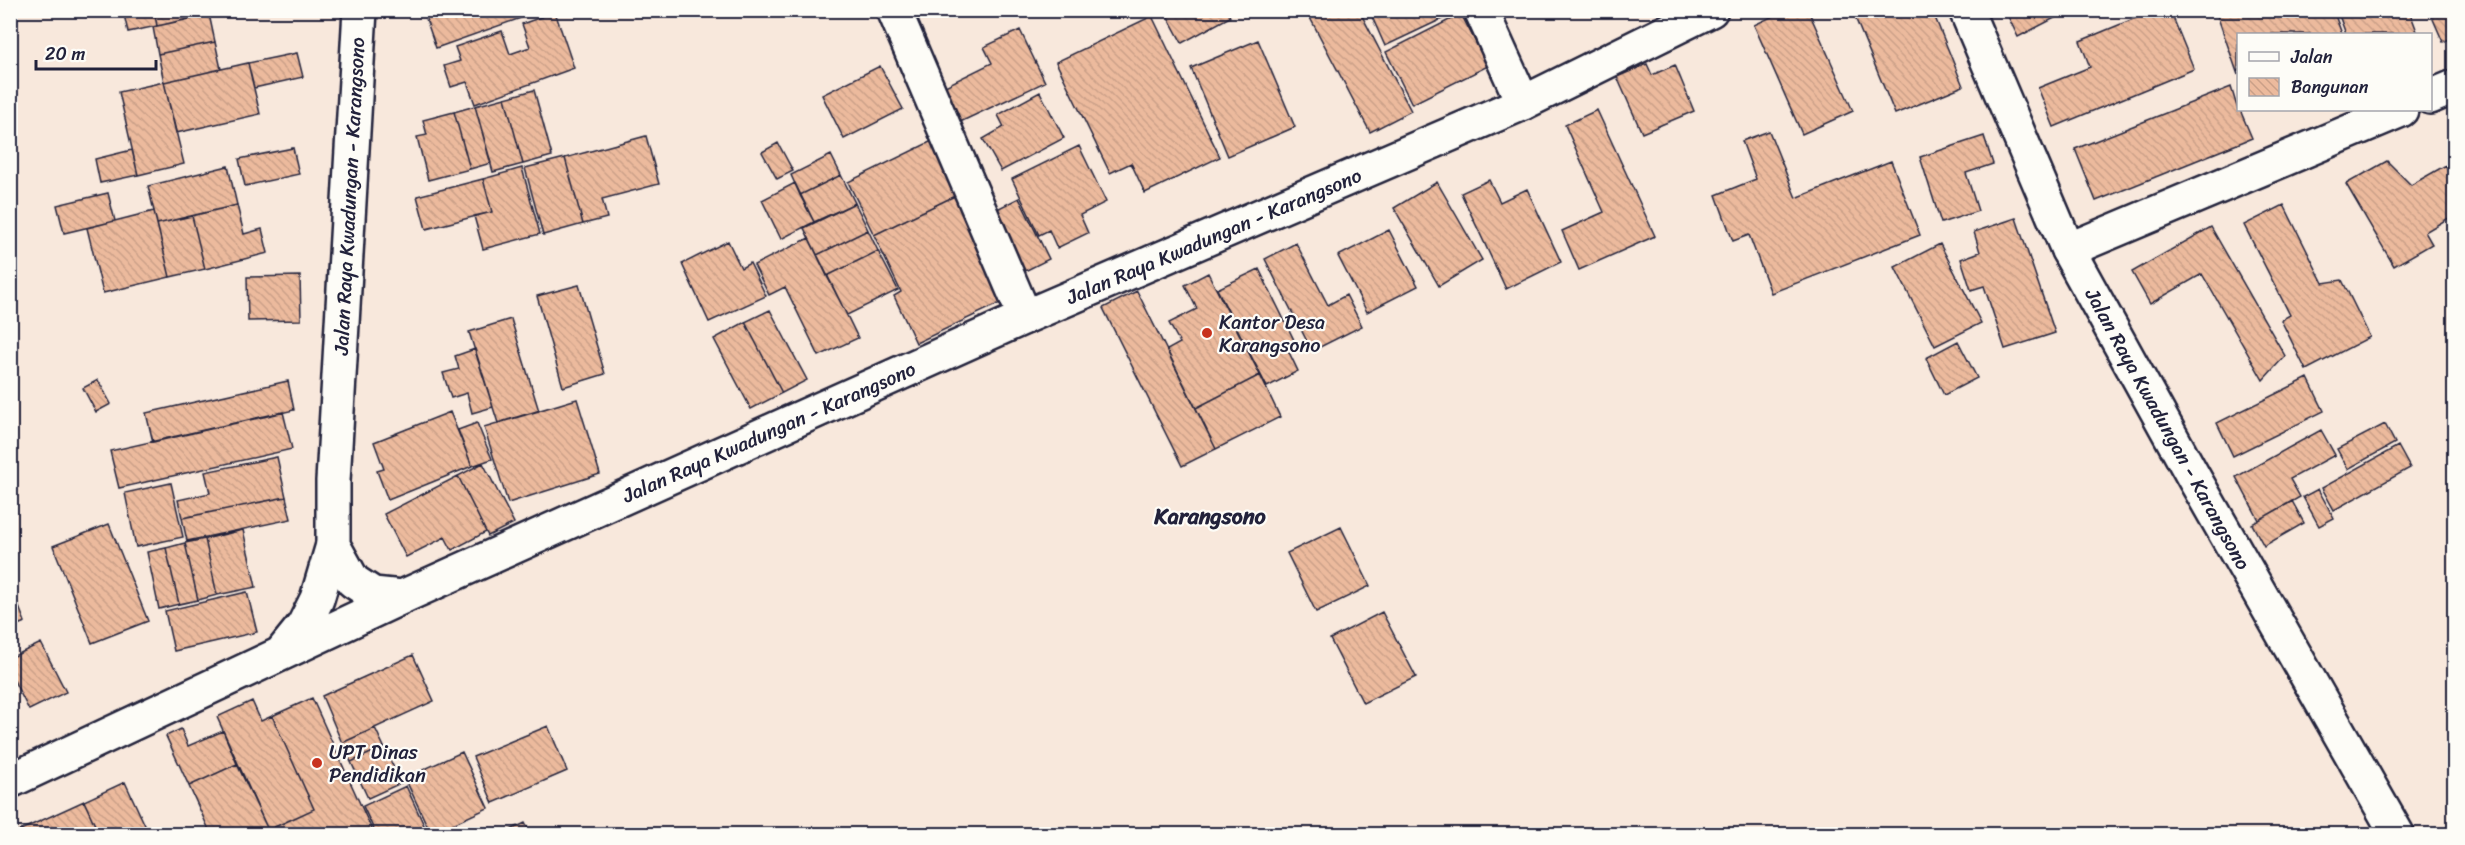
<svg xmlns="http://www.w3.org/2000/svg" width="2465" height="845" font-family="Sriracha,sans-serif">
<style>
.building{fill:url(#building-back-hatch);stroke:#22223b;stroke-width:1.5}
.lines{fill:none;stroke-linecap:round;stroke-linejoin:round}
.street-casing{stroke:#22223b;stroke-width:38}
.secondary-casing{stroke:#22223b;stroke-width:38}
.street{stroke:#fdfcf7;stroke-width:33}
.secondary{stroke:#fdfcf7;stroke-width:33}
.poi-dot{fill:#c8321e;stroke:#fdfcf7;stroke-width:2}
.labels{text-anchor:middle;stroke-width:4.5;stroke-linejoin:round;paint-order:stroke}
.street-label{font-size:20px;fill:#22223b;stroke:#fdfcf7}
.poi-label{font-size:20px;fill:#22223b;stroke:#fdfcf7;text-anchor:start}
.quarter-label{font-size:22px;font-weight:bold;fill:#22223b;stroke:#fdfcf7}
</style>
<defs>
<pattern id="building-back-hatch" width="6" height="6" patternUnits="userSpaceOnUse" patternTransform="scale(1.5)"><rect width="6" height="6" fill="#ecba9d"/><path d="M-1 5l2 2M0 0l6 6M5-1l2 2" fill="none" stroke="#caa088"/></pattern>
</defs>
<rect width="100%" height="100%" fill="#f8e8dc"/>
<filter id="ink" filterUnits="userSpaceOnUse"><feTurbulence type="fractalNoise" baseFrequency=".0167" numOctaves="2"/><feDisplacementMap in="SourceGraphic" scale="12" xChannelSelector="R" yChannelSelector="G"/><feConvolveMatrix kernelMatrix="1 2 1 2 8 2 1 2 1" color-interpolation-filters="sRGB"/></filter>
<g filter="url(#ink)">
<path class="building" d="M123 10H154L157 26 128 32Z
M154 10H203L204 16 157 26Z
M423 10H530L532 14 436 48Z
M1177 10H1227L1230 17 1182 43 1167 15Z
M1310 10H1359L1411 111 1370 132 1307 12Z
M1369 10H1461L1385 46Z
M1786 10H1808L1853 111 1802 134 1754 25Z
M1852 10H1932L1963 86 1895 114Z
M2005 10H2070L2018 37Z
M2155 10H2170L2194 69 2054 127 2038 88 2090 67 2080 41Z
M2221 10H2265L2267 15 2280 10H2333L2342 34H2238V75L2216 12Z
M2337 10H2409L2418 34H2346Z
M2429 10H2454V37L2443 42Z
M555 12 574 68 475 104 467 82 451 87 444 66 460 61 455 47 502 31 510 54 530 47 522 24Z
M209 14 215 42 158 54 153 27Z
M1461 14 1488 66 1412 104 1386 52Z
M1152 16 1220 157 1145 193 1131 163 1110 173 1056 62Z
M1020 30 1045 82 956 124 939 89 992 63 984 47Z
M1258 40 1295 127 1228 156 1191 68Z
M215 42 221 69 164 82 158 54Z
M297 53 303 77 254 88 248 63Z
M248 63 260 114 176 133 164 82Z
M1647 64 1652 75 1675 65 1694 111 1642 133 1617 77Z
M880 66 903 109 844 139 822 95Z
M164 82 184 164 138 175 119 92Z
M2231 87 2238 110H2240L2252 138 2096 201 2075 149Z
M534 90 552 156 523 164 505 98Z
M1040 92 1064 138 1001 171 983 139 1004 127 998 115Z
M505 98 523 164 493 172 475 106Z
M475 106 491 163 470 169 454 112Z
M1597 110 1655 236 1579 270 1562 231 1604 212 1565 125Z
M454 112 470 169 428 180 417 137 427 135 423 120Z
M1769 131 1796 198 1891 161 1920 235 1771 293 1749 235 1733 241 1716 195 1756 179 1742 141Z
M646 136 659 184 602 199 607 218 583 224 565 158Z
M1984 136 1993 164 1966 173 1978 211 1941 223 1920 157Z
M936 139 961 193 874 235 848 182Z
M778 143 793 171 777 179 762 152Z
M1079 146 1106 202 1080 215 1088 233 1057 248 1049 230 1039 235 1012 179Z
M293 148 299 174 245 186 239 159Z
M132 150 138 175 100 183 95 159Z
M831 155 841 175 800 195 791 175Z
M565 158 583 224 543 235 525 168Z
M2387 161 2411 185 2446 165 2454 180V215L2425 232 2432 244 2394 266 2346 184Z
M228 166 237 205 157 224 148 186Z
M522 168 540 234 483 249 474 216 492 212 483 179Z
M841 175 855 203 814 222 800 195Z
M483 179 492 212 426 229 417 196Z
M1489 180 1500 202 1527 189 1561 262 1506 289 1461 193Z
M1437 182 1482 260 1439 286 1394 208Z
M795 183 814 222 781 239 762 200Z
M108 193 115 221 64 233 57 205Z
M961 193 1011 298 916 343 894 296 901 292 874 235Z
M1019 198 1049 259 1021 273 991 212Z
M855 203 868 230 817 255 804 228Z
M237 205 244 234 262 229 268 253 205 269 192 216Z
M2284 205 2323 283 2342 280 2370 337 2306 370 2281 320 2290 315 2244 225Z
M154 211 170 277 103 293 87 228Z
M192 216 205 269 170 277 157 224Z
M2016 218 2055 333 2005 349 1984 286 1971 290 1961 259 1980 252 1974 232Z
M2211 227 2285 356 2263 380 2202 274 2150 304 2132 272Z
M868 230 878 251 827 276 817 255Z
M1389 230 1418 286 1367 312 1338 256Z
M809 238 858 338 819 356 785 287 769 295 754 265Z
M728 241 741 268 750 263 766 296 709 322 682 264Z
M1296 243 1328 305 1346 295 1362 326 1312 351 1265 259Z
M1940 244 1981 323 1935 346 1895 267Z
M878 251 898 290 847 315 827 276Z
M1259 269 1295 342 1286 346 1298 371 1267 387 1217 289Z
M1208 273 1260 375 1196 408 1167 350 1180 343 1169 323 1197 309 1185 285Z
M300 276 301 320 248 321 247 277Z
M579 285 605 374 563 387 537 296Z
M1137 291 1216 449 1182 466 1103 308Z
M770 310 807 380 782 393 745 322Z
M511 319 539 411 498 423 469 332Z
M745 322 782 393 751 409 714 339Z
M1958 341 1977 378 1944 395 1926 358Z
M475 349 493 407 472 413 467 393 451 398 443 373 459 369 455 356Z
M1260 375 1280 417 1216 449 1196 408Z
M2308 378 2324 411 2233 456 2217 423Z
M98 380 111 404 96 412 83 388Z
M288 381 294 410 153 442 146 413Z
M577 399 600 474 508 503 484 427Z
M283 412 292 449 119 488 110 451Z
M450 412 472 466 388 500 377 471 384 469 374 442Z
M477 423 492 459 472 466 458 430Z
M2385 424 2395 443 2348 469 2337 449Z
M2321 430 2335 455 2290 479 2300 497 2259 520 2236 477Z
M2398 446 2410 468 2334 510 2322 488Z
M277 457 286 497 182 518 178 500 210 493 205 472Z
M483 463 514 523 488 536 458 476Z
M458 476 486 532 452 550 445 537 406 557 384 514Z
M171 483 183 537 136 547 125 493Z
M2318 489 2334 518 2319 526 2303 497Z
M286 497 291 519 187 541 182 518Z
M2292 501 2304 523 2264 546 2252 524Z
M109 524 148 621 92 643 53 546Z
M1341 527 1370 586 1316 612 1287 553Z
M243 530 256 587 217 595 205 539Z
M205 539 217 595 198 600 185 543Z
M185 543 198 600 179 604 166 548Z
M166 548 179 604 159 609 147 552Z
M10 584 25 622 10 628Z
M247 592 257 632 174 651 165 611Z
M1382 612 1416 677 1363 703 1330 639Z
M41 643 66 692 29 710 10 673V658Z
M413 655 434 701 342 743 322 696Z
M312 698 372 830 363 834H260L314 809 272 716Z
M252 701 261 721 272 716 314 809 268 830 217 717Z
M548 726 567 771 493 803 473 757Z
M375 728 384 747 351 762 342 743Z
M181 729 188 746 223 731 237 764 189 786 166 736Z
M384 747 401 783 368 798 351 762Z
M462 752 488 808 431 834 405 778Z
M237 764 268 830 257 834H211L189 786Z
M125 782 149 834H99L84 801Z
M406 786 428 834H376L363 806Z
M84 801 99 834H15L14 833Z
M525 823 531 834H502Z"/>
<g class="lines">
<g class="street-casing">
<path id="street" d="M894 10 1025 317
M1481 10 1523 103
M2430 97 2454 87
M2068 250 2401 110
M283 651 304 625 317 599 333 545
M10 781 402 597"/>
</g>
<g class="secondary-casing">
<path id="secondary" d="M360 10 333 481V545L353 581 373 594 402 597 1025 317 1523 103 1711 10
M1966 10 2068 250 2194 478 2397 834"/>
</g>
<use href="#street" class="street"/>
<use href="#secondary" class="secondary"/>
</g>
</g>
<g class="poi-dot">
<circle cx="1207" cy="333" r="6"/>
<circle cx="317" cy="763" r="6"/>
</g>
<g class="labels">
<g class="street-label">
<text transform="translate(349 196) rotate(-87)" y="7">Jalan Raya Kwadungan - Karangsono</text>
<text transform="translate(1214 236) rotate(-23)" y="7">Jalan Raya Kwadungan - Karangsono</text>
<text transform="translate(2168 429) rotate(61)" y="7">Jalan Raya Kwadungan - Karangsono</text>
<text transform="translate(769 432) rotate(-24)" y="7">Jalan Raya Kwadungan - Karangsono</text>
</g>
<g class="poi-label">
<text x="1219" y="329">Kantor Desa<tspan x="1219" dy="23">Karangsono</tspan></text>
<text x="329" y="759">UPT Dinas<tspan x="329" dy="23">Pendidikan</tspan></text>
</g>
<g class="quarter-label">
<text x="1210" y="524">Karangsono</text>
</g>
</g>
<rect width="2465" height="845" fill="none" stroke="#fdfcf7" stroke-width="36"/>
<rect x="18" y="18" width="2429" height="809" fill="none" stroke="#22223b" stroke-width="2" filter="url(#ink)"/>
<rect x="2237" y="33" width="195" height="78" fill="#fdfcf7" stroke="#a5a5ac" stroke-width="1.5"/>
<rect x="2249" y="52" width="30" height="9" fill="#fdfcf7" stroke="#a5a5ac" stroke-width="1.5"/>
<text x="2291" y="63" font-size="18" fill="#22223b">Jalan</text>
<rect x="2249" y="78" width="30" height="18" fill="url(#building-back-hatch)" stroke="#a5a5ac" stroke-width="1.5"/>
<text x="2291" y="93" font-size="18" fill="#22223b">Bangunan</text>
<path d="M36 60v9h120v-9" fill="none" stroke="#22223b" stroke-width="3"/>
<text x="45" y="60" font-size="18" fill="#22223b" stroke="#fdfcf7" stroke-width="4.5" paint-order="stroke">20 m</text>
</svg>
